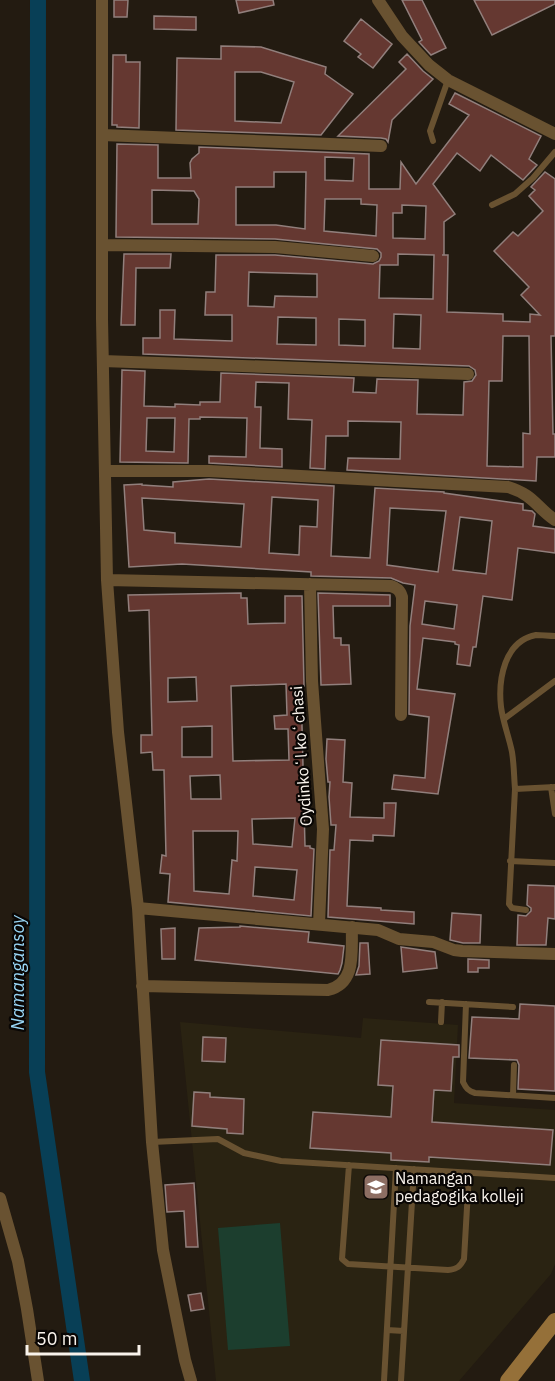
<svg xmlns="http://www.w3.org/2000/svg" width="555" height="1381" font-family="'IBM Plex Sans',sans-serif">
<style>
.education{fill:#2a2312}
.green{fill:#1c3e2e}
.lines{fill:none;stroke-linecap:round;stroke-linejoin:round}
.canal{stroke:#083f56;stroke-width:16}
.building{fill:#653831;stroke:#917f7c;stroke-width:1.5;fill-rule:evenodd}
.lane{stroke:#695231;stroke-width:6}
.street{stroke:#695231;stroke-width:12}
.secondary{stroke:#957039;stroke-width:16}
.labels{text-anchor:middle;stroke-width:4.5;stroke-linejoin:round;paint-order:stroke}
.street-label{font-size:16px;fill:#f9f3ec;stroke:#090604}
.poi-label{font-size:16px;fill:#f9f3ec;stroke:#090604;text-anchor:start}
.water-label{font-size:18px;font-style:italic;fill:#99d6f6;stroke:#090604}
</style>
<rect width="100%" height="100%" fill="#231b11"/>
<path class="education" d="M363 1018 458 1025 454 1103 555 1110V1264L551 1274 459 1381H216L180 1022 361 1038Z"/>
<path class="green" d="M280 1223 290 1346 228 1350 218 1228Z"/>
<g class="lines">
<path class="canal" d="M38 0 37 1072 82 1381"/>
</g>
<path class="building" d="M114 0H128L127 17H114Z
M236 0H273L274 5 239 13Z
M402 0H422L446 48 431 55 419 42 422 40Z
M474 0H555V4L492 35Z
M154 16 196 17V30L154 29Z
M361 19 392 44 373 68 358 57 361 54 344 41Z
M221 46 261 47 326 67 325 74 353 94 321 135 176 130 177 58 221 59ZM235 72H261L294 82 281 123 235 121Z
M407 54 423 71 433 79 392 120 388 142 386 139 381 138 338 136 406 69 399 62Z
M113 55H126V62H140L139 128 117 127V125H112Z
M455 93 541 136 529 159 537 165 523 180 491 155 480 171 457 153 433 184 455 214 444 222V255H442H448L447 312 503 314V321L530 322V314L540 315 521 295 529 287 494 251 513 232 518 236 543 211 529 196 535 190 531 187 545 172 555 179V336H551L553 434H555V457H537L536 481 347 470 348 458 400 459 401 422 348 421V436H326L325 469 310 468 312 420 288 419 289 383 256 382 255 407H261L260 448 282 449V467L209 463V456L246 457 247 418 200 417V419H189L188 463 120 462 122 370 145 371 144 406 175 407V404L200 405V402H220L221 373 354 378 353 392 376 393 377 379 418 380 417 414 463 415 464 382 472 381 476 375 475 370 469 366 143 354V338H160V310H175L174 339 232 341V315H205L206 292H215L216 255H275L373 264 379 261 381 257V253L377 249 275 239 116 237 117 144 158 145V178H191L190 163 192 159 199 153V147L369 154V189H400L401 162 416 184 469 115 449 104ZM325 157 354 158 353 181 325 180ZM274 172H306L305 229 276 225H236V187H274ZM152 190 194 191 199 199 198 224H152ZM325 199H361V204L377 205 376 236 324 231ZM402 205 426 206 425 239 393 238V213H402ZM398 254 434 255 433 299 379 298 380 265H398ZM249 272 317 274V297L275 296 274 307 248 306ZM394 314 421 315 420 349 393 348ZM278 317 316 318V345L277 344ZM339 319 365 320V346L339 345ZM503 336H529L530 434 523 433V467L487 466 489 381H502ZM147 418H175L174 452 146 451Z
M124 254H171L170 268H136L135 325H121Z
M209 479 334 486 331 556 370 558 375 488 444 492V493L523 504V510L532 511 535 514 533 526 555 529V553L518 548 512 600 483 596 476 647H473L470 666 457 664 459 645 455 644V642L423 638 417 689 455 694 438 794 392 789 394 775 425 778 429 717 409 714 410 626 415 585 403 583 391 578 311 576V572L182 564 129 567 124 485 142 484V485L173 487V482ZM272 497 318 500 317 527 300 526 299 555 269 553ZM142 498 244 504 241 547 175 543V533L144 530ZM390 508 446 511 438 572 387 565ZM460 517 492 521 486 574 453 570ZM425 601 457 605 454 629 422 624Z
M241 593V598H247L248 624 285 623V596H302L304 686H301L305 846H310V848L314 849 311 916 168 902 170 874 160 873 162 855 166 856 164 770H153L152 752 141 753V735H152L149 610 129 611 128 595ZM196 677 197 701 168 702V678ZM286 684 287 715 274 716 275 729H288L289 760 233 761 231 686ZM212 726V757H182V727ZM220 775 221 799H191L190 776ZM295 818 292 847 253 844 252 819ZM193 831H238L237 861 232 860 229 894 194 891ZM255 867 297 870 294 900 253 896Z
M318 593 390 595V606H333L334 638H341V645H349L351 684 321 685Z
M327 739 345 740 343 782 352 783 350 817 384 818V803H396L394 836 373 835V841L350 840 347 906 381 908V910L414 912V924L328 917 330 850H334L336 825H331L329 797 330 782H328L326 759Z
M528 885 555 886V919L548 918 546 945H517L518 915 526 916 531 911V908L527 905Z
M452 913 481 915 480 943H463L450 940Z
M240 926 309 932 308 942 344 946 342 963 340 970 338 974 195 960 199 928 240 927Z
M175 928V959H162L161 929Z
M360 943H368L370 974 356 975 359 966Z
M401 947 435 952 437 968 403 972Z
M468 959 489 960V968H478V972H468Z
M520 1004 555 1006V1091L518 1089 519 1065 517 1060 469 1058 472 1017 519 1019Z
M203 1037 226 1038 225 1062 202 1061Z
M381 1040 459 1045V1057H453L451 1091 434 1090 432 1122 553 1130 550 1165 429 1157V1162L391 1160V1153L310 1148 313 1112 391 1117 393 1086 378 1085Z
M194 1092 210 1093V1097L244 1099 243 1134 227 1133V1129L192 1126Z
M194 1183 198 1247H186L184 1211 167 1212 165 1185Z
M201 1293 204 1309 191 1311 188 1295Z"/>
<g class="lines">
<path class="lane" d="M433 141 430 131 448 80
M492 205 515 194 533 178 555 152
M504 719 555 681
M551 787 555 814
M515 789C514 777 514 764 512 752 509 737 503 722 501 707 498 680 504 641 536 635 542 635 549 636 555 636
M510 861 555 863
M526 910 512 908 509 904 515 789 555 787
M429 1002 513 1007
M466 1004 463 1082C466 1088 468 1091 475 1093L555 1098
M441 1022 442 1002
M513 1095 514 1065
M152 1142 218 1139 244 1153 281 1161 555 1178
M349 1165 342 1259 348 1264 448 1270C457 1269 460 1267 464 1259L469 1173
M387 1330 404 1331
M384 1381 396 1168
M401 1381 414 1169"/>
<path class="street" d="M102 0V319L107 580 118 732 138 908 152 1142 163 1250 185 1360 191 1381
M378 0 402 36 429 65 448 80 555 134
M102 135 381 146
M102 245 275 247 373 256
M103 361 468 374
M105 471H209L508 487C534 495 536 507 555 520
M107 580 391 586C397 588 400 590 402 597L401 715
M310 584 312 681 323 829 319 924
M138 908 378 930 399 939 433 942 454 950 462 951 555 954
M142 986 328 990C357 983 351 951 352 927
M0 1198 18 1261 27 1309 38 1381"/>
<path class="secondary" d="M508 1381 555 1321"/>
</g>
<defs>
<g id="university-square" transform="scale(1.35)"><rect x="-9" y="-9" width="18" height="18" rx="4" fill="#8d6e63" stroke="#090604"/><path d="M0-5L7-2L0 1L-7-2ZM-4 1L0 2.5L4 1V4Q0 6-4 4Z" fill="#fff"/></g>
</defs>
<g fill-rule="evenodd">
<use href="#university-square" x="376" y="1187"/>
</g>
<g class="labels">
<g class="street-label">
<text transform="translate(301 756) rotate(-94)" y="6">Oydinkoʻl koʻchasi</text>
</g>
<g class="poi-label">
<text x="395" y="1184">Namangan<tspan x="395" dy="18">pedagogika kolleji</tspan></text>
</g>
<g class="water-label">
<text transform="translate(18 973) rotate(-90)" y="6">Namangansoy</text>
</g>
</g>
<path d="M27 1345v9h112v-9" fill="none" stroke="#f9f3ec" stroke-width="3"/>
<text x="36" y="1345" font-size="18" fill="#f9f3ec" stroke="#090604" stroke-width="4.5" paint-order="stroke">50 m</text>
</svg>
